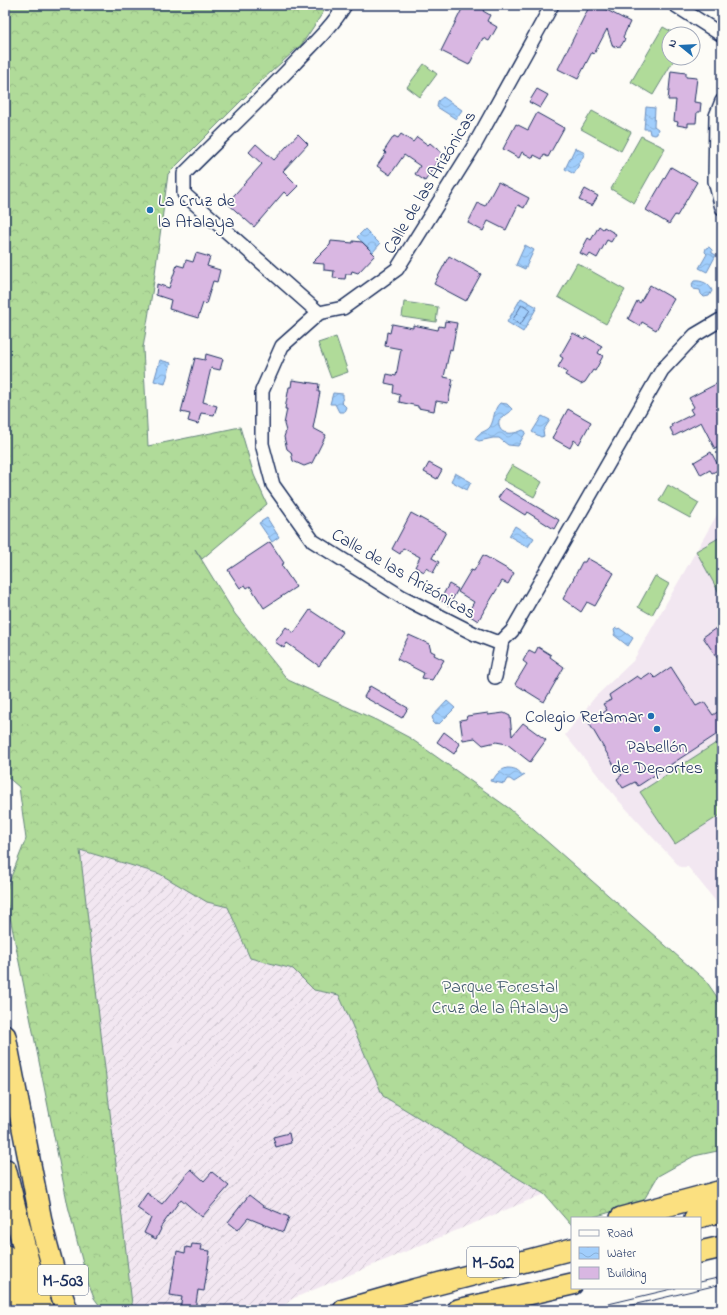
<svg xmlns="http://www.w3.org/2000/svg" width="727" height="1315" font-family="'Indie Flower',sans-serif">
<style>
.built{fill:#f2e7f1}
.industrial{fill:url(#industrial-furrows)}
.forest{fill:url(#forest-crowns);stroke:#66857c}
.pitch{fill:#b0db99;stroke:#66857c}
.water{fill:url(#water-waves);stroke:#6b8ebd}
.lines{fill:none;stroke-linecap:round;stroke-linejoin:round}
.shore{stroke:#516f9d;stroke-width:1}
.building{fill:#d9b7e2;stroke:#1b2f5e}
.minor-casing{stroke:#1b2f5e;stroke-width:16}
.trunk-casing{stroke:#1b2f5e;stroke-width:24}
.motorway-casing{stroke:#1b2f5e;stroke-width:25}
.minor{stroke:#fdfcf7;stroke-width:13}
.trunk{stroke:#fbe080;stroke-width:21}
.motorway{stroke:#fbe080;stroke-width:22}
.tram{stroke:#1b2f5e;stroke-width:1}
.poi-dot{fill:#1f6fb2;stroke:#fdfcf7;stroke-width:1.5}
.labels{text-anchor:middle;stroke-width:3.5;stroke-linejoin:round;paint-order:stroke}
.shield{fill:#fdfcf7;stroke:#5f6c8c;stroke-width:1}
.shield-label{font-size:17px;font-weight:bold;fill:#1b2f5e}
.street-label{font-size:18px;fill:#1b2f5e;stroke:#fdfcf7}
.poi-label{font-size:18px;fill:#1b2f5e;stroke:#fdfcf7;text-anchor:start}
.park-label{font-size:18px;fill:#405a6d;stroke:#fdfcf7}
</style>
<defs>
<pattern id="industrial-furrows" width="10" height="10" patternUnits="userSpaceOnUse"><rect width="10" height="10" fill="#f2e7f1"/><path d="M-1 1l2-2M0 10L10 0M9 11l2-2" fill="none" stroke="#cfc6d1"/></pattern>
<pattern id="forest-crowns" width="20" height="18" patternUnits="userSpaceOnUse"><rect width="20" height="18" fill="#b0db99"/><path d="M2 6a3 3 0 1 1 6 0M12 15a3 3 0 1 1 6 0" fill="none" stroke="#97bc86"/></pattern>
<pattern id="water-waves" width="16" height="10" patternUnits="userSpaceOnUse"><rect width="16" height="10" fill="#a1cefc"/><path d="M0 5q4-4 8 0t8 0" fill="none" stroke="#8ab1da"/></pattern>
</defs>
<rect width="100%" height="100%" fill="#fdfcf7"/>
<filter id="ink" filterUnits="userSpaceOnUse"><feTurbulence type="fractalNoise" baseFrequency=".025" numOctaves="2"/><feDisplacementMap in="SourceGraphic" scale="8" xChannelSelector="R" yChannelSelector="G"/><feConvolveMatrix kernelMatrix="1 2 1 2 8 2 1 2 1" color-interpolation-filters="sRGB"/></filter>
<g filter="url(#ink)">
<path class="built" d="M722 506V909L688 867H680L619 801 565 735 595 697 633 661Z"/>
<path class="industrial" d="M79 850 160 874 228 907 250 958 293 969 314 990 339 995 383 1096 544 1194 294 1298 277 1310H135L132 1304Z"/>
<path class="forest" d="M5 5H328L302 44 261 81 168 174 154 281 143 348 148 446 240 427 254 475 267 504 202 559 195 549 235 614 288 680 376 720 410 738 510 809 706 981 722 1004V1150L694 1156 658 1176 642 1203 590 1218H572V1223L570 1224 544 1194 383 1096 339 995 314 990 293 969 250 958 228 907 207 902 160 874 80 850 132 1304 135 1310H103L94 1298 88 1283 68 1206 5 892 26 839 19 787 5 775Z"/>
<path class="pitch" d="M663 27 676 34H669V58H675L653 95 631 82Z
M424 64 437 74 420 97 407 87Z
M592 111 631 132 621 151 581 129Z
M641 136 665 148 634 203 611 189Z
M577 263 625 290 606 324 558 297Z
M404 302 438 307 436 322 402 317Z
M336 337 348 372 331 378 318 343Z
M512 465 542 482 534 497 503 480Z
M668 485 699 503 690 518 659 501Z
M722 536V598L696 551Z
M655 576 669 584 652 615 638 607Z
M716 743 722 752V814L675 844 640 792Z"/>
<path class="water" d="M443 97 462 110 456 119 437 107 438 101Z
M646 107 655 108 654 126 658 129 657 134 655 135 650 134 649 129H644Z
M575 148 585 153 574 174 565 169Z
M365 229 380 244 373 252 357 237Z
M525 245 534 250 525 269 516 265Z
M709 247 712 250V253L716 255 707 272 699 268 707 254 705 252 706 248Z
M694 281C702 280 710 284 712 291L709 296 704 297 701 294 700 290 693 289 692 284Z
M521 298 537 307 523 332 507 322Z
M160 360 171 363 165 384 154 381Z
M333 393 343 394V398L341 402 346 407 344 412H339L335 404H330Z
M500 403 507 404 512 409 510 412 499 420C497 436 512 435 523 430L526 432 518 446 508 445 499 438H493L479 441 475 439C479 431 485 433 490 427 495 419 493 409 500 403Z
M542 416 550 420 543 431 544 436 541 437 532 432Z
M455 473 471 482 467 490 451 481Z
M267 518 279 537 272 542 259 523Z
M515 526 534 538 528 547 509 536Z
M616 628 618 629 619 628 633 638 628 646 614 635 615 633 614 630Z
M447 701 455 708 439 724 437 723 435 725 432 722 433 720 432 717Z
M507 768C513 768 518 769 522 775L524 774 525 775 514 782 510 779H507L504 784 490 781 491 779 493 780C497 773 500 770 507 768Z"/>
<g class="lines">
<path class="shore" d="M522 305H524L530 310 520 325 513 320Z"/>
</g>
<path class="building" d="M464 5H486L483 11 490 15 487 21 497 27 489 41 483 38 469 65 441 51Z
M590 5H597L630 22 623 37 625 39 621 46 613 47 607 29 594 54 592 52 578 79 558 69Z
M671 71 686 73V77L697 78 694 102 701 103 700 112H697L696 123H688V127L677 125 678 122 674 121 676 100H668Z
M537 89 548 95 540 108 529 102Z
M537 113 564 128 548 157 544 155 542 159 534 155 533 158 522 152 519 158 503 149 516 124 528 130Z
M298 134 308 144 283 171 298 186 288 196 284 192 254 227 227 203 262 164 249 152 256 144 274 160Z
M401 134 413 142 417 137 428 145 430 143 443 154 425 181 415 174 420 166 404 155 390 175 377 166 386 153 384 151 394 136 398 138Z
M671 167 697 182 677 216 675 215 669 224 646 210Z
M498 182 529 198 524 208 518 205 506 230 488 221 483 231 468 223 478 203 485 206Z
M585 189 598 196 592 206 579 200Z
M599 226 603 229 604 227 616 234 611 242 607 240 597 258 590 254 588 257 580 253 588 238 591 240Z
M331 241 353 243V241L362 242 375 255 358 273 352 271 351 274H346L345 279 333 278 334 271 324 270V264L312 263 330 245Z
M196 253 210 257 207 266 220 270 217 282 213 281 206 304 203 303 198 318 169 309 171 300 156 295 157 284 169 288 177 265 184 267 186 260 193 262Z
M449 256 481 274 466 301 434 284Z
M650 285 674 299 656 330 642 322 640 326 628 319 637 301 640 303Z
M445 321 457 323 452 350 450 349 444 377 453 379 448 403 436 401 434 411 418 408V406L399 402 400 395 393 393 394 385 385 383 387 374 396 376 401 349 385 346 387 332 390 333 392 324 413 328V325L438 330 439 326 444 327Z
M573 333 584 339 586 337 602 346 598 353 603 356 595 371 593 370 585 382 581 384 565 375 567 372 558 367 563 358 560 356Z
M206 354 223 359 220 370 211 368 203 402 217 406 214 415 201 413 198 424 188 421 190 414 181 412 195 358 205 360Z
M292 380 319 384 318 392H320L313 428 326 435 312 463 304 466 293 461 291 452 287 449 284 437 286 431 284 424 287 409H285L289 387H291Z
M722 381V445L715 449 701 422 674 436 670 428 672 427 671 425 693 414 690 409 694 407 689 398Z
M568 409 591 422 579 444 574 440 570 448 552 438Z
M711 452 720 469 712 473 710 470 701 475 694 462Z
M429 463 442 470 437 479 424 472Z
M505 488 559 520 554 529 527 512 525 515 498 498Z
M411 513 446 532 432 558 439 562 433 573 426 568 424 572 415 567 420 557 403 548 400 554 392 549Z
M270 542 284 563 281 565 296 587 264 608 250 586 247 588 245 585 240 588 228 570Z
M483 555 514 573 508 584 502 581 478 621 467 614 474 602 458 592 471 570 474 571Z
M587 558 614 573 595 606 587 602 581 612 563 599 582 562H585Z
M449 584 458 589 449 606 440 600Z
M310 610 343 632 319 666 287 643 284 648 275 642 286 627 294 633Z
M722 624V665L703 637Z
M409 635 429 644 431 651 435 653 434 655 444 660 432 680 422 678 424 673 397 659Z
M538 647 551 655 550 657 564 667 544 702 515 684 527 664 523 661 529 650 535 653Z
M671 667 696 706 704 702 713 715 722 709V731L638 786 635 782 623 788 617 779 622 775 615 767 589 723 607 710 603 704 611 700 609 695 637 676 641 679 650 673 655 678Z
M370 686 408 708 402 718 364 697Z
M488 713V715L504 713 510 716 512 736 523 723 546 740 530 762 507 744 496 742 483 745 475 738 463 740 460 720 466 719 467 716Z
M444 732 460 744 454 754 437 742Z
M289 1133 291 1143 276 1147 273 1137Z
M191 1169 204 1181 212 1172 229 1186 202 1217 181 1199 160 1228 161 1229 156 1239 144 1233 151 1218 137 1208 147 1193 162 1204Z
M249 1195 263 1206 289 1217 283 1232 248 1218 238 1230 228 1222Z
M192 1244 202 1245 201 1250 210 1251 204 1291 198 1290 195 1310H180L182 1297 170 1295 177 1251 185 1253 186 1247 191 1248Z"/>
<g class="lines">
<g class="minor-casing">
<path id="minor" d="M552 5 474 146 397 269 343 308 319 313 282 346 262 391V444L273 485 313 541 402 597 475 634 496 642 502 641 512 631 662 370 695 335 722 319
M675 5 722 35
M722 101 716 116 715 181 722 208
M319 313 184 194V174C221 137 259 101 295 63 312 45 332 27 345 5
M495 677 502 641"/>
</g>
<g class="trunk-casing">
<path id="trunk" d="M5 1036 43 1231 56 1279 67 1310
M621 1218 722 1191
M695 1218 722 1211
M700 1252 722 1247
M344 1310 414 1290 572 1249
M458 1310 572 1284"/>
</g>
<g class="motorway-casing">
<path id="motorway" d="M5 1170 32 1279 42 1310
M5 1256 21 1310"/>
</g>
<use href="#minor" class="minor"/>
<use href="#trunk" class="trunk"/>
<use href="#motorway" class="motorway"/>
<path class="tram" d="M700 1282 722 1277
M583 1310 676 1288
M611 1310 722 1284"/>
</g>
</g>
<g class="poi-dot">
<circle cx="150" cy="210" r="4"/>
<circle cx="651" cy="716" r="4"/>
<circle cx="657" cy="729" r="4"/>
</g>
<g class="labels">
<g class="shield">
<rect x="467" y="1247" width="52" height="30" rx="3"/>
<rect x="38" y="1265" width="50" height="30" rx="3"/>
</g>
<g class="shield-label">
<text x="493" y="1268">M-502</text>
<text x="63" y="1286">M-503</text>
</g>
<g class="street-label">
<text transform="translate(429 182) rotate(-59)" y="6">Calle de las Arizónicas</text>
<text transform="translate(404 573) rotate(30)" y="6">Calle de las Arizónicas</text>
</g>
<g class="poi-label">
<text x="158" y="206">La Cruz de<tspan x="158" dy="21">la Atalaya</tspan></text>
<text x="643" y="722" text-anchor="end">Colegio Retamar</text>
<text x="657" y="752" text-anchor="middle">Pabellón<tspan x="657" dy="21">de Deportes</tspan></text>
</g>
<g class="park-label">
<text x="500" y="992">Parque Forestal<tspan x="500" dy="21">Cruz de la Atalaya</tspan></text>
</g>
</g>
<rect width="727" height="1315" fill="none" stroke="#fdfcf7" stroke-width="20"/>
<rect x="10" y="10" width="707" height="1295" fill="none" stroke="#1b2f5e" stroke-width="1.5" filter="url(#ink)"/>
<rect x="571" y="1217" width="130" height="72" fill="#fdfcf7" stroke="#a3aaba"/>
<rect x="579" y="1230" width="20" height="6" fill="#fdfcf7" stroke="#a3aaba"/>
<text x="607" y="1237" font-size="12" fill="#1b2f5e">Road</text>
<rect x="579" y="1247" width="20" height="12" fill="url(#water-waves)" stroke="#a3aaba"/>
<text x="607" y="1257" font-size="12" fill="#1b2f5e">Water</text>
<rect x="579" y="1267" width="20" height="12" fill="#d9b7e2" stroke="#a3aaba"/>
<text x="607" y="1277" font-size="12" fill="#1b2f5e">Building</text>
<g transform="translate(681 46) rotate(288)"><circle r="19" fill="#fdfcf7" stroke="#a3aaba"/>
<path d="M0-3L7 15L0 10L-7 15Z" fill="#1f6fb2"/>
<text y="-6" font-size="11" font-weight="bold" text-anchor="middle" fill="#1b2f5e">N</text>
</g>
</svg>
